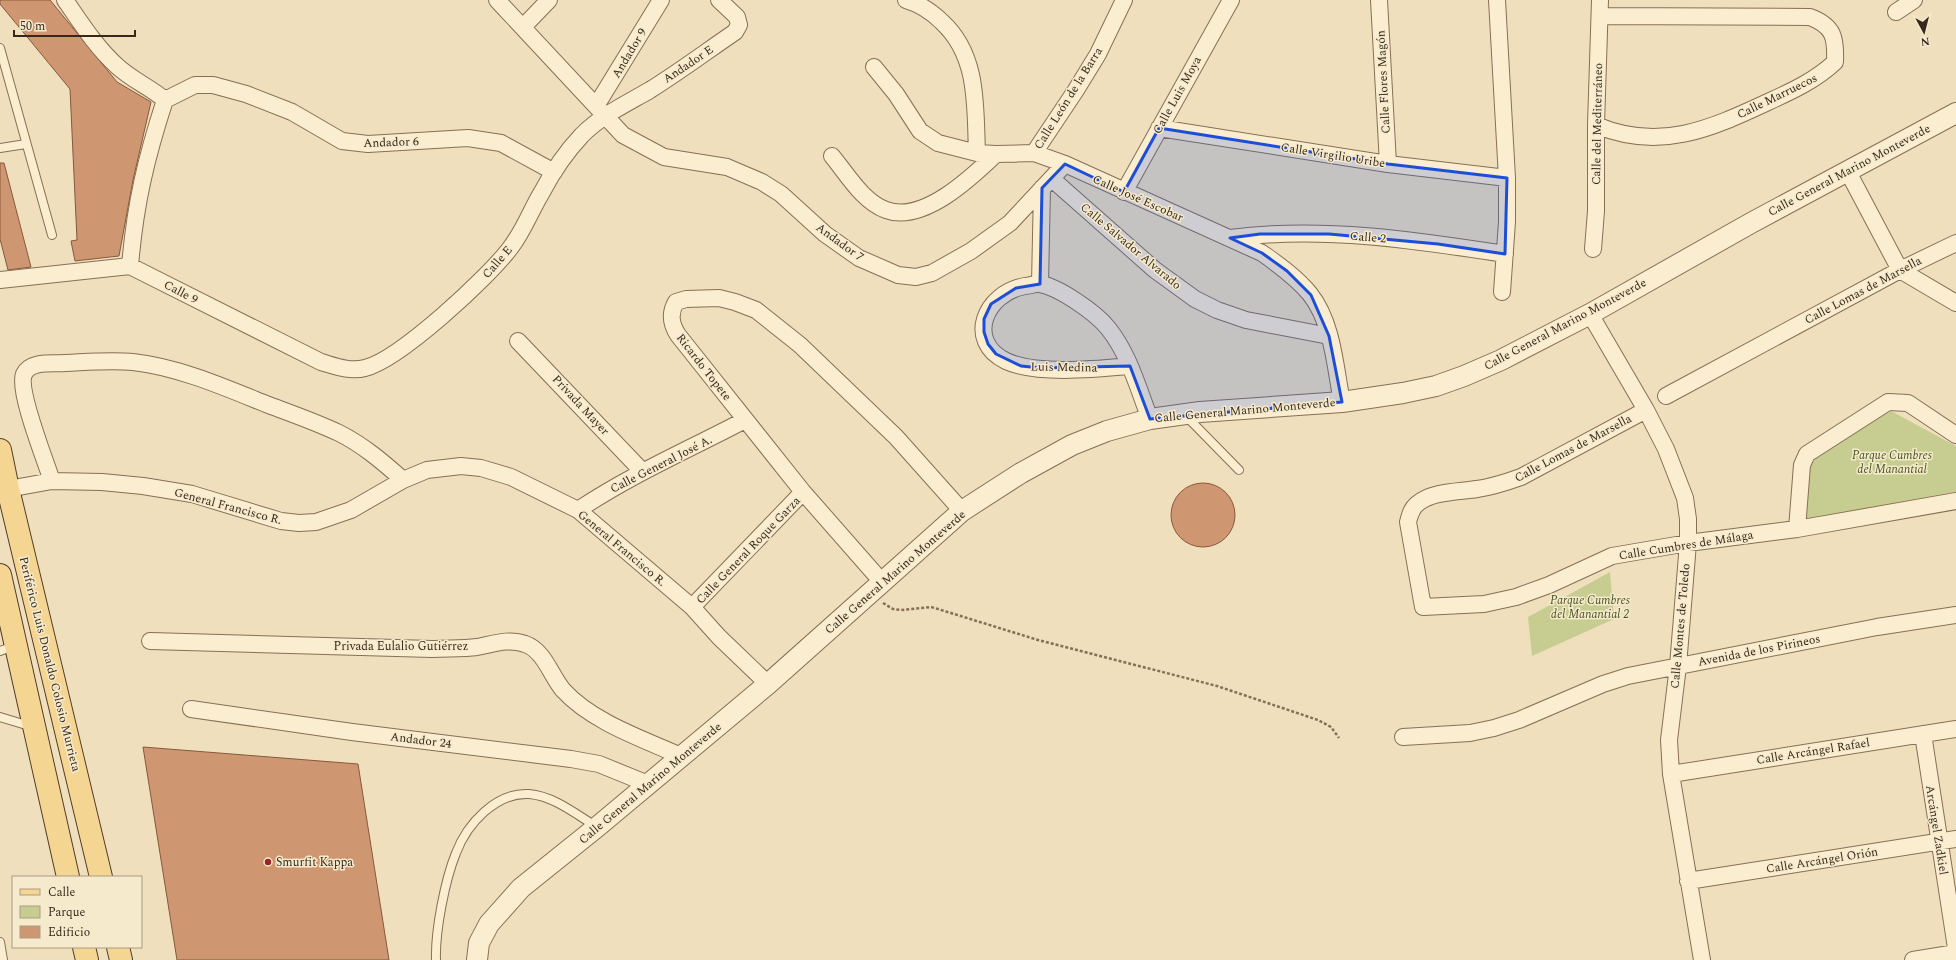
<svg xmlns="http://www.w3.org/2000/svg" width="1956" height="960" font-family="Spectral,serif">
<style>
.green{fill:#c7cd91}
.building{fill:#cf9771;stroke:#87583b}
.lines{fill:none;stroke-linecap:round;stroke-linejoin:round}
.service-casing{stroke:#876f56;stroke-width:10}
.minor-casing{stroke:#876f56;stroke-width:18}
.tertiary-casing{stroke:#876f56;stroke-width:22}
.primary-casing{stroke:#543d2a;stroke-width:24}
.path{stroke:#876f56;stroke-width:2.5;stroke-dasharray:3 2;stroke-linecap:butt}
.service{stroke:#faedd0;stroke-width:8}
.minor{stroke:#faedd0;stroke-width:16}
.tertiary{stroke:#faedd0;stroke-width:20}
.primary{stroke:#f5d592;stroke-width:22}
.marked{fill:#1d4ed8;fill-opacity:0.2;stroke:#1d4ed8;stroke-width:3;stroke-linejoin:round}
.poi-dot{fill:#982426;stroke:#f6eacc;stroke-width:1.5}
.labels{text-anchor:middle;stroke-width:3;stroke-linejoin:round;paint-order:stroke}
.street-label{font-size:12px;fill:#36281b;stroke:#f6eacc}
.park-label{font-size:12px;font-style:italic;fill:#475321;stroke:#f6eacc}
.poi-label{font-size:12px;fill:#36281b;stroke:#f6eacc;text-anchor:start}
</style>
<rect width="100%" height="100%" fill="#efdfbd"/>
<path class="green" d="M1891 411 1956 446V496L1805 524 1809 458Z
M1610 572 1614 619 1532 656 1528 617Z"/>
<path class="building" d="M0 0H50L117 82 151 102 133 180 119 256 75 261 71 241 77 240 70 89 0 4Z
M0 163H4L31 267 8 270 0 239Z
M1171 515a32 32 0 1 1 64 0a32 32 0 1 1-64 0Z
M143 747 358 764 389 960H177Z"/>
<g class="lines">
<g class="service-casing">
<path id="service" d="M0 48 52 235
M0 148 26 144
M1186 416 1239 470
M0 651 14 646
M0 717 33 727
M0 942 3 960
M436 960C435 931 445 880 456 853 467 824 496 792 529 794 554 796 577 815 597 827"/>
</g>
<g class="minor-casing">
<path id="minor" d="M65 0C81 23 96 47 117 66 132 80 150 87 165 100
M497 0 623 135 664 157 727 167 762 182 781 194 825 234 859 258 898 275 916 277 932 273 971 251 1010 223 1065 164
M906 0C920 4 932 12 942 22 979 56 975 107 977 153
M1379 0 1388 164
M1497 0 1507 178V222L1502 292
M1896 12 1914 0
M523 27 549 0
M874 67 896 94 920 131 938 143 977 153 996 154 1034 153 1065 164 1262 253C1279 265 1297 278 1310 294 1333 323 1335 367 1342 402
M165 100 195 85H213L246 94 292 112 342 141 368 144 468 138 501 143 554 172
M596 106 661 0
M1596 125C1659 152 1710 129 1768 102 1792 91 1816 80 1835 62 1836 38 1834 26 1810 17L1600 16
M1159 128 1388 164 1507 178
M1034 153 1076 90 1098 54 1124 0
M832 156C847 174 863 202 886 210 923 224 972 177 996 154
M1847 170 1900 270 1956 303
M1052 179 1155 270 1195 299 1217 310 1246 320 1329 336
M1124 192 1231 0
M1230 238C1322 226 1414 240 1505 254
M1593 249 1596 211V125L1600 0
M130 266C135 205 146 158 165 100
M0 280 130 266 321 362C335 366 350 372 365 368 399 360 489 277 511 247 524 230 531 210 542 192 553 171 566 152 582 135 602 115 626 104 650 90 679 72 707 51 735 32L739 25 737 17 719 0
M1040 284 1042 188
M1590 314 1646 410 1666 449 1685 498 1688 519V543L1678 666 1669 740 1671 774 1702 960
M518 341 642 471
M1130 366C1096 369 1036 375 1006 361 965 341 985 293 1025 286 1030 286 1036 283 1040 284 1059 287 1096 313 1108 328 1129 354 1138 388 1150 419
M1666 396 1900 270 1956 243
M1646 410 1521 477C1507 482 1492 487 1477 489 1458 492 1432 491 1417 504 1411 509 1410 515 1408 522L1423 607 1484 604 1516 597 1549 585 1612 556 1688 543 1797 529 1956 501
M52 481C46 462 17 390 24 374 31 360 53 364 66 363 88 362 111 360 133 362 178 367 224 387 266 404 290 413 316 422 339 433 363 445 383 462 403 480
M8 489 52 481 102 482 143 486 192 494 281 521 299 523 316 522 351 510 403 480 427 470 461 466 481 468 511 477 578 510 692 607 719 637 768 684
M578 510C632 474 688 450 745 420
M1797 529 1802 465 1807 454 1888 402 1908 403 1956 435
M882 582 803 492 678 335C671 324 669 314 676 302L686 299 719 298 735 302 756 310 800 345 896 437 962 511
M692 607 803 492
M150 641 432 649C447 648 462 649 477 647 493 644 509 638 525 644 544 650 551 676 563 690 592 722 643 739 681 756
M191 709 352 732 571 759 599 764 648 784
M1923 734 1956 948
M1403 737 1470 733 1494 728 1519 720 1603 684 1628 676 1877 627 1956 615
M1671 774 1956 729
M1688 881 1956 839
M1913 960 1956 953"/>
</g>
<g class="tertiary-casing">
<path id="tertiary" d="M477 960 479 943 489 924 521 888 597 827 768 684 962 511 1021 473 1072 445 1107 431 1150 419 1200 412 1342 402 1403 393 1436 386 1464 376 1501 360 1590 314 1751 223 1956 113"/>
</g>
<g class="primary-casing">
<path id="primary" d="M0 450 8 489 101 877
M0 575 68 877
M84 947 87 960
M118 947 121 960"/>
</g>
<path class="path" d="M883 603 893 609 901 610 931 607 938 609 1038 640 1217 686 1318 720 1331 727 1339 738"/>
<use href="#service" class="service"/>
<use href="#minor" class="minor"/>
<use href="#tertiary" class="tertiary"/>
<use href="#primary" class="primary"/>
</g>
<path class="marked" d="M1159 128 1388 164 1507 178 1505 254 1438 244 1329 234H1260L1230 238 1262 253 1287 271 1311 295 1329 336 1342 402 1150 419 1130 366 1041 368 1021 366 996 354 988 344 984 332V319L991 304 1016 288 1040 284 1042 188 1065 164 1124 192Z"/>
<circle class="poi-dot" cx="268" cy="862" r="4"/>
<g class="labels">
<g class="street-label">
<text transform="translate(629 53) rotate(-59)" y="4">Andador 9</text>
<text transform="translate(688 64) rotate(-34)" y="4">Andador E</text>
<text transform="translate(1383 82) rotate(-93)" y="4">Calle Flores Magón</text>
<text transform="translate(1177 95) rotate(-61)" y="4">Calle Luis Moya</text>
<text transform="translate(1777 96) rotate(-26)" y="4">Calle Marruecos</text>
<text transform="translate(1068 98) rotate(-58)" y="4">Calle León de la Barra</text>
<text transform="translate(1597 124) rotate(-89)" y="4">Calle del Mediterráneo</text>
<text transform="translate(391 142) rotate(-2)" y="4">Andador 6</text>
<text transform="translate(1333 155) rotate(9)" y="4">Calle Virgilio Uribe</text>
<text transform="translate(1849 170) rotate(-28)" y="4">Calle General Marino Monteverde</text>
<text transform="translate(1138 198) rotate(24)" y="4">Calle José Escobar</text>
<text transform="translate(1368 237) rotate(5)" y="4">Calle 2</text>
<text transform="translate(840 242) rotate(36)" y="4">Andador 7</text>
<text transform="translate(1131 246) rotate(40)" y="4">Calle Salvador Alvarado</text>
<text transform="translate(497 262) rotate(-49)" y="4">Calle E</text>
<text transform="translate(1863 290) rotate(-28)" y="4">Calle Lomas de Marsella</text>
<text transform="translate(181 292) rotate(28)" y="4">Calle 9</text>
<text transform="translate(1565 324) rotate(-28)" y="4">Calle General Marino Monteverde</text>
<text transform="translate(704 367) rotate(52)" y="4">Ricardo Topete</text>
<text transform="translate(1064 367) rotate(1)" y="4">Luis Medina</text>
<text transform="translate(581 405) rotate(47)" y="4">Privada Mayer</text>
<text transform="translate(1245 410) rotate(-5)" y="4">Calle General Marino Monteverde</text>
<text transform="translate(1573 448) rotate(-28)" y="4">Calle Lomas de Marsella</text>
<text transform="translate(661 464) rotate(-27)" y="4">Calle General José A.</text>
<text transform="translate(228 506) rotate(15)" y="4">General Francisco R.</text>
<text transform="translate(1686 545) rotate(-9)" y="4">Calle Cumbres de Málaga</text>
<text transform="translate(622 548) rotate(40)" y="4">General Francisco R.</text>
<text transform="translate(748 550) rotate(-46)" y="4">Calle General Roque Garza</text>
<text transform="translate(895 572) rotate(-41)" y="4">Calle General Marino Monteverde</text>
<text transform="translate(1680 626) rotate(-85)" y="4">Calle Montes de Toledo</text>
<text x="401" y="650">Privada Eulalio Gutiérrez</text>
<text transform="translate(1759 650) rotate(-11)" y="4">Avenida de los Pirineos</text>
<text transform="translate(50 664) rotate(76)" y="4">Periférico Luis Donaldo Colosio Murrieta</text>
<text transform="translate(421 740) rotate(7)" y="4">Andador 24</text>
<text transform="translate(1813 751) rotate(-9)" y="4">Calle Arcángel Rafael</text>
<text transform="translate(650 783) rotate(-40)" y="4">Calle General Marino Monteverde</text>
<text transform="translate(1937 830) rotate(81)" y="4">Arcángel Zadkiel</text>
<text transform="translate(1822 860) rotate(-9)" y="4">Calle Arcángel Orión</text>
</g>
<g class="park-label">
<text x="1892" y="459">Parque Cumbres<tspan x="1892" dy="14">del Manantial</tspan></text>
<text x="1590" y="604">Parque Cumbres<tspan x="1590" dy="14">del Manantial 2</tspan></text>
</g>
<g class="poi-label">
<text x="276" y="866">Smurfit Kappa</text>
</g>
</g>
<rect x="12" y="876" width="130" height="72" fill="#f6eacc" stroke="#a99c85"/>
<rect x="20" y="889" width="20" height="6" fill="#f5d592" stroke="#a99c85"/>
<text x="48" y="896" font-size="12" fill="#36281b">Calle</text>
<rect x="20" y="906" width="20" height="12" fill="#c7cd91" stroke="#a99c85"/>
<text x="48" y="916" font-size="12" fill="#36281b">Parque</text>
<rect x="20" y="926" width="20" height="12" fill="#cf9771" stroke="#a99c85"/>
<text x="48" y="936" font-size="12" fill="#36281b">Edificio</text>
<g transform="translate(1924 32) rotate(173)" stroke="#f6eacc" stroke-width="3" paint-order="stroke">
<path d="M0-3L7 15L0 10L-7 15Z" fill="#36281b"/>
<text y="-6" font-size="11" font-weight="bold" text-anchor="middle" fill="#36281b">N</text>
</g>
<path d="M14 30v6h121v-6" fill="none" stroke="#36281b" stroke-width="2"/>
<text x="20" y="30" font-size="12" fill="#36281b" stroke="#f6eacc" stroke-width="3" paint-order="stroke">50 m</text>
</svg>
